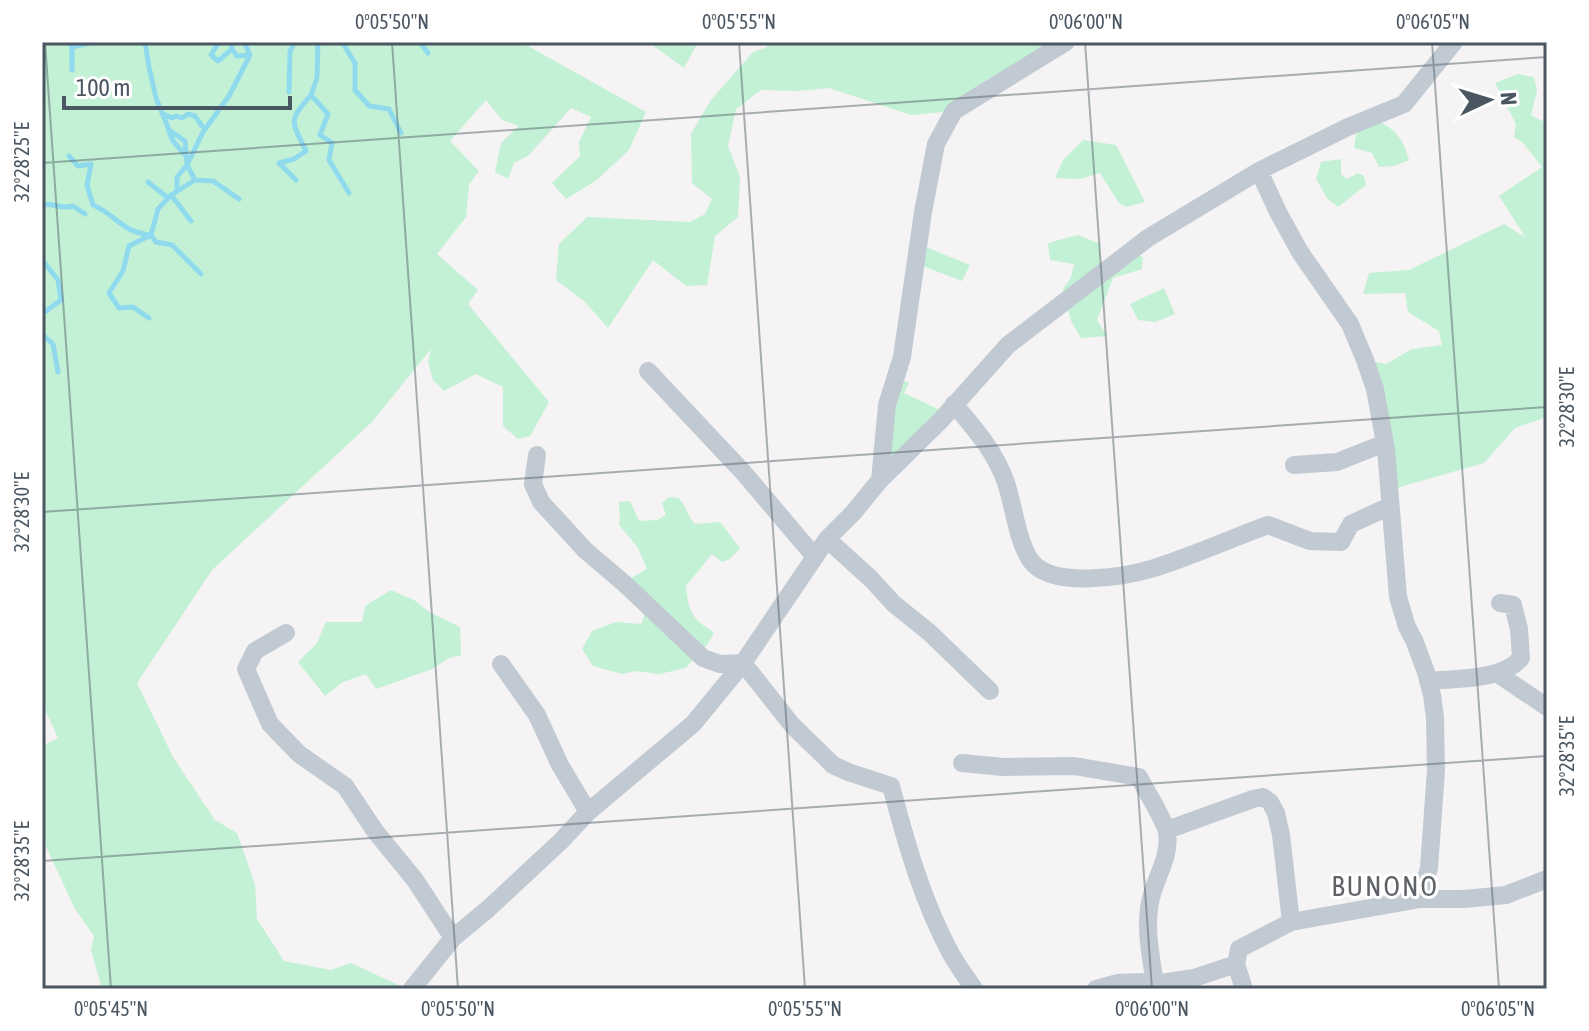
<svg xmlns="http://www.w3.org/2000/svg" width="1589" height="1031" font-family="'Asap Condensed',sans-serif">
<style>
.green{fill:#c3f1d5}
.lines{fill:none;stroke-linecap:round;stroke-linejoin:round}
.stream{stroke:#90daee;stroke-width:5}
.minor{stroke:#c1cad2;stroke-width:18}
.ticks{fill:none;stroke:#4a5661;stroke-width:2;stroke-opacity:0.45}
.labels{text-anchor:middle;stroke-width:6;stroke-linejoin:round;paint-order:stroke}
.quarter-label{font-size:28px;letter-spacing:2px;fill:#5f6368;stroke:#fff}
.neatline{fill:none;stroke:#4a5661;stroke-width:3}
.ticks-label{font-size:20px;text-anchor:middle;fill:#4a5661}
</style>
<rect width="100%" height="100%" fill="#f5f3f3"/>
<path class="green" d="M42 42H521L646 112 629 150 597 180 566 199 552 183 580 156 579 142 591 117 571 108 528 156 514 163 508 179 495 172 501 143 519 126 502 120 486 100 450 141 479 171 469 185 466 217 437 254 478 290 468 304 549 402 530 436 518 439 503 426V387L476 374 444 391 433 380 428 362 431 349 372 422 212 570 137 683 173 757 215 820 237 833 255 884 257 919 284 961 331 970 351 963 407 989H102L91 950 94 936 75 909 42 838V746L58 738 42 703Z
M648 42H698L684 68Z
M770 42H1066L954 111 911 115 829 88 797 91 761 90 736 109 728 146 740 177 738 217 715 236 707 285 686 286 653 260 608 328 584 301 556 280 559 244 587 217 690 222 705 214 712 199 692 183 691 134 711 100 753 52 767 47Z
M1518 74 1534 77 1537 91 1531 115 1540 120 1547 122V417L1515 428 1484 463 1389 490 1365 360 1386 364 1412 349 1442 345 1439 331 1408 312 1405 293 1363 294 1369 273 1409 270 1504 224 1526 238 1499 196 1542 167 1523 143 1514 137 1516 124 1495 83Z
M1371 117C1393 128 1403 136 1409 160L1394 166 1379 167 1372 153 1354 148 1356 135Z
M1083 140 1116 145 1145 202 1126 207 1119 203 1100 173 1080 179 1055 178 1063 160Z
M1341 159V174L1347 179 1358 173 1364 176 1366 185 1338 207 1327 198 1316 179 1321 162Z
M1078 235 1100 244V266L1122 249 1143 257 1142 269 1113 278 1097 320 1107 336 1081 338 1071 321 1063 289 1071 277 1074 264 1050 260 1048 243Z
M918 244 970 265 962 281 915 263Z
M1164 288 1175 314 1155 322 1138 320 1130 304Z
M896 377 909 383 904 393 942 411 889 464Z
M669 497 679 498C686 506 687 515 695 524L720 522 740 548 730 559 722 562 712 554 686 586C688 610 692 620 714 632 709 647 695 656 686 668L659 674 636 671 622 674 593 666 582 649 592 631 616 622 641 624 647 608 637 600 619 592V585L647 569 638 548 619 525C621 516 619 510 619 502L630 501 639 521 657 520 666 515 662 503Z
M391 590 414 600 429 612 460 627 461 655 449 658 432 669 376 689 366 674 343 682 325 696 298 662 317 643 326 622H362L365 606Z"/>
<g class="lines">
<path class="stream" d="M70 42 72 47V70
M145 42 149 67 156 98 169 130 185 141 187 165 195 180 213 181 239 199
M219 42 211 55 218 61 232 49
M231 42 232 49 237 56 250 55
M318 42 317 78 311 95 328 114 320 135 332 143 329 160 349 193
M342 42 355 63V90L369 106 389 109 401 133
M420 42 428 53
M72 47 94 42
M289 92 290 51 295 42
M163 114 172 118 176 116 182 118 188 114 195 116 202 126
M169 132 173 141 186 156
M69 156 78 166 91 164 87 185 93 205C118 216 121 232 151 235L156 242 172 245 201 274
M296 180 279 163 294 159 306 151C291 120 288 122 311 95
M148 182 168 198
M177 191V177L187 165 203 132 229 96 250 55 244 42
M171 195 191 221
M42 205C56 202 58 210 73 206L85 214
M42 314 61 300 58 280 42 260
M149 318 133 307 119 308 109 293 123 271 129 246 151 235 158 209 171 195 195 180
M42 334 53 344 58 372"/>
<path class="minor" d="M1259 171 1278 212 1300 252 1350 324 1365 360 1375 389 1386 449 1398 597 1407 627 1414 640 1426 672 1432 695 1435 718 1436 770 1429 868 1420 899
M648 371 743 472 815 557
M954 404C974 428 994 450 1005 480 1014 504 1016 539 1031 561 1052 589 1125 577 1154 568 1192 556 1230 539 1268 525L1310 541 1341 542 1351 524 1390 506
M537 455 533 484 541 502 585 550 626 585 703 658 720 664 743 663 792 725 833 765 848 772 891 786C906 842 922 900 950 952 957 965 966 977 974 989
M1294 465 1337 462 1385 443
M880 480 887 405 902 357 923 212 936 144 954 111 1066 42
M827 539 871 579 894 604 930 633 990 691
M286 633 255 651 246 669 270 724 299 754 345 786 375 831 415 880 453 938
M501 664 537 715 560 765 588 812
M1498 674 1547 707
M1428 681C1456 678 1502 681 1521 658L1519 629 1513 605 1500 603
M962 763 1003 767 1074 766 1139 777C1146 791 1164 819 1167 832 1171 856 1156 876 1151 898 1144 926 1151 957 1155 984
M1167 830 1253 799 1263 797 1270 802 1276 813 1281 835 1291 922
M412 989 453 938 488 909 561 841 588 812 693 724 743 663 827 539 853 513 880 480 941 420 1008 345 1148 238 1259 171 1348 127 1404 104 1454 42
M1096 989 1118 983 1140 982 1155 984 1194 978 1236 964
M1244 989 1236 964 1239 949 1291 922 1420 899H1464L1506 895 1547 879"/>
</g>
<path class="ticks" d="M45 42 111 989M392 42 458 989M739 42 805 989M1085 42 1152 989M1432 42 1499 989M42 163 1547 57M42 512 1547 407M42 861 1547 756"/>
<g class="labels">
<g class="quarter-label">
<text x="1385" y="896">BUNONO</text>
</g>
</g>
<rect width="1589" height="1031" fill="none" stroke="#ffffff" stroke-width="88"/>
<g transform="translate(1489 100) rotate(86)" stroke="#ffffff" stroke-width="6" paint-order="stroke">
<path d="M0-6L14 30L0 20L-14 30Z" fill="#4a5661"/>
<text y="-12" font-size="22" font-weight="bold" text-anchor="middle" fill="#4a5661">N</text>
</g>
<path d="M64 96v12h226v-12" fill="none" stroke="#4a5661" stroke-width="4"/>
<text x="76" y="96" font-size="24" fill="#4a5661" stroke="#ffffff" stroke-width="6" paint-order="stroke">100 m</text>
<rect x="44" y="44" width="1501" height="943" class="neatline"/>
<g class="ticks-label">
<text x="392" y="29">0°05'50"N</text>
<text x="739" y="29">0°05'55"N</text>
<text x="1086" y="29">0°06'00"N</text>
<text x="1433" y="29">0°06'05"N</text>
<text transform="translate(22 162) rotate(-90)" y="7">32°28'25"E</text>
<text transform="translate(1567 407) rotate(-90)" y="7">32°28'30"E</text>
<text transform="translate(22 512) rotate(-90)" y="7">32°28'30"E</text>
<text transform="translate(1567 756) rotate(-90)" y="7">32°28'35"E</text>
<text transform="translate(22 861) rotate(-90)" y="7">32°28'35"E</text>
<text x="111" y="1016">0°05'45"N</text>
<text x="458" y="1016">0°05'50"N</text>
<text x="805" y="1016">0°05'55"N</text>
<text x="1152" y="1016">0°06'00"N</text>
<text x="1498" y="1016">0°06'05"N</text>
</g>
</svg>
